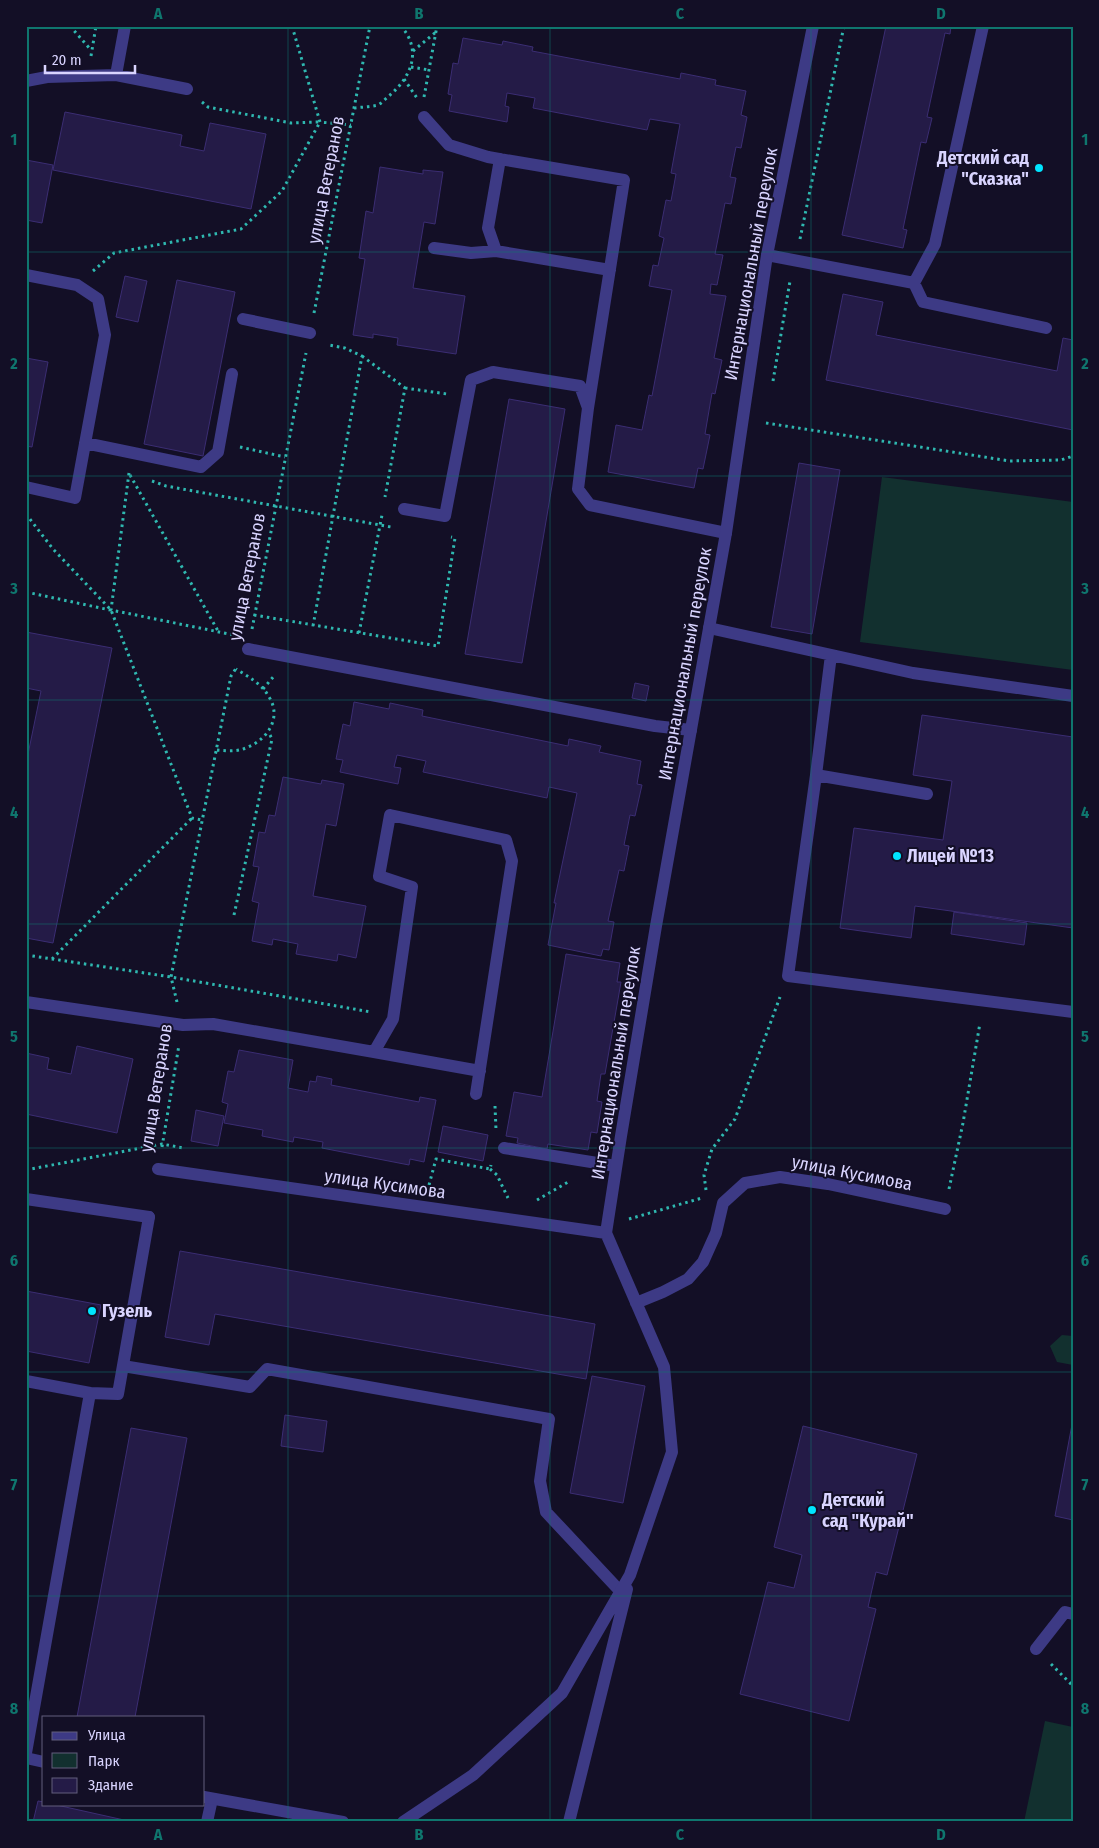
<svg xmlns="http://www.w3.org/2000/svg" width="1099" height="1848" font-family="'Fira Sans Condensed',sans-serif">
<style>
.green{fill:#12302f}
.building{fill:#241b47;stroke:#3b2d73}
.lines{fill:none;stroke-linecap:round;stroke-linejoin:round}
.path{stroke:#2fb8b0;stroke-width:3;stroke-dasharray:2.5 4;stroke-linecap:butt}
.lane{stroke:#3d3a85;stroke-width:12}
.street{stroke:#3d3a85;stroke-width:12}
.grid{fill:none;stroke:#0f766e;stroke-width:1;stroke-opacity:0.55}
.poi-dot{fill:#00e5ff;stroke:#130f26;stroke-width:2}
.labels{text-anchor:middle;stroke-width:4;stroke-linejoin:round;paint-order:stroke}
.poi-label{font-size:18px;font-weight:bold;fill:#d9d4ff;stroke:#130f26;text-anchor:start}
.street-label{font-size:18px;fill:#d9d4ff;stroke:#130f26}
.neatline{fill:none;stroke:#0f766e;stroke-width:2}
.grid-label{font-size:16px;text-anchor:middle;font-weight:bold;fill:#0f766e}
</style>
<rect width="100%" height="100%" fill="#130f26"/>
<path class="green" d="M882 477 1073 502V670L860 642Z
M1062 1335 1073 1336V1365L1057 1362 1050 1346Z
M1045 1721 1073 1727V1822H1024Z"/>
<path class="building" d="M886 26H951L950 34 945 33 927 117 932 118 926 143 921 142 903 229 907 230 903 248 842 235Z
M463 38 502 45 503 41 533 47 532 51 680 79 681 73 716 80 715 85 746 91 741 115 747 117 741 148 736 147 730 177 736 178 731 204 725 203 715 254 723 255 717 285 711 284 710 294 726 296 714 358 722 360 715 394 712 393 705 434 710 435 703 469 698 468 694 488 608 472 616 425 642 430 649 395 652 396 672 290 649 286 653 265 658 266 664 238 659 236 666 200 671 201 676 174 671 173 680 124 650 119 647 130 533 108 535 98 507 93 505 106 509 107 507 122 449 111 452 95 448 94 453 63 458 64Z
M65 112 182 135 180 146 204 151 210 123 266 134 251 209 53 170Z
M26 160 53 165 42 223 26 220Z
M380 167 423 174V170L443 172 435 224 424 222 413 288 465 296 456 354 397 345 398 338 373 334V338L353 335 365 259 359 258 366 211 373 213Z
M125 276 147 281 138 322 116 317Z
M177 280 235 292 203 456 144 444Z
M843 294 883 302 876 335 1057 371 1063 338 1073 340V430L826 380Z
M26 358 48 362 32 447 26 446Z
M509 399 565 409 522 663 465 654Z
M799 463 840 470 812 634 771 627Z
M26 632 112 648 53 943 26 938V764L41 691 26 688Z
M635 683 649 686 646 701 632 698Z
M354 702 389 709 390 703 423 710 422 716 568 746 569 739 601 746 599 752 641 761 637 784 642 785 635 816 630 815 624 845 629 846 624 871 619 870 608 921 614 922 609 950 603 949 601 956 548 945 556 903H554L577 793 549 787 547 798 423 772 426 761 397 755 394 767 401 768 398 784 340 772 343 760 336 759 343 724 350 726Z
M922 715 1073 737V928L915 906 911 938 840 928 854 828 943 840 952 781 913 775Z
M283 777 321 784 322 780 344 784 336 826 326 824 313 896 366 906 356 958 338 954 337 961 296 954 298 944 273 939 272 945 252 941 259 903 252 901 259 867 253 866 259 832 265 833 269 815 275 816Z
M954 912 1027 923 1024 945 951 934Z
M566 954 620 963 617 982H621L605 1074H601L597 1101 602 1102 597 1133 591 1132 588 1150 548 1144 547 1149 517 1143 518 1138 506 1136 514 1092 542 1097Z
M77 1046 133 1059 117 1133 26 1114V1053L49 1058 47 1069 71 1074Z
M239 1050 293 1060 288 1088 308 1092 310 1081 316 1082 317 1076 332 1079 331 1085 419 1102 420 1097 436 1100 424 1162 410 1159 409 1165 322 1148 323 1142 294 1137 293 1142 262 1136 263 1130 224 1123 228 1104 222 1102 228 1071 234 1072Z
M196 1110 224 1116 218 1146 191 1141Z
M443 1126 488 1135 483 1161 438 1152Z
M180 1251 595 1324 586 1379 215 1314 209 1345 165 1337Z
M26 1291 101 1305 89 1363 26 1351Z
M592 1376 645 1386 623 1503 570 1493Z
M285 1415 327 1421 323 1452 281 1446Z
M1073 1419V1520L1055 1516Z
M803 1426 917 1454 887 1575 876 1572 868 1607 876 1609 849 1721 740 1694 768 1582 794 1588 802 1555 774 1547Z
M131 1428 187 1438 135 1717H77Z
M38 1801 44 1802V1804H52L124 1820 123 1822H33Z"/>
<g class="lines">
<path class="path" d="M70 26 91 50
M284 26H288
M292 26 320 122 351 125
M413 51 436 32
M91 56 96 26
M411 67 429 70
M404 79 417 98
M424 97 437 26
M202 102 208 107 291 123 319 122
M354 108C362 107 370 107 378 105 382 103 386 98 390 95 412 76 422 50 401 26
M800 239 844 26
M93 271 114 253 241 229 282 191 320 122
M314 313 370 26
M362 356 405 388 385 497
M773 381 790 281
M405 388 447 394
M766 423 1010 461 1061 460 1073 456
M240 447 285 457
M129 473 111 610 234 635
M130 475 218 631
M152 481 166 486 391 527
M26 514 53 549 111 610 192 818 202 820
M26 592 110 610
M254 615 438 646 455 538 451 537
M313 626 362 356 345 348 329 345
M252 629 306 353
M359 633 382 515
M263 689 274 676
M217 750C227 751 238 752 248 747 268 739 282 717 269 697 262 684 249 677 236 669
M234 915 272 739 269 733
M26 955 171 977 371 1012
M52 959 192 818
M177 1002 171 977 231 676 237 667
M495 1106 496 1130
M162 1147 179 1045
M490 1169 497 1175 508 1198
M26 1170 162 1144 183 1148
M429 1185 436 1159 490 1169 491 1165
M949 1189 963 1123 980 1023
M706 1190 704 1175 712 1149 735 1119 780 997
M537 1200 568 1182
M629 1219 702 1198
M1051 1664 1073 1686"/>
<path class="lane" d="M116 75 187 89
M26 81 47 77 116 75 125 26
M424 117 449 145 488 157 624 180 588 408
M434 248 471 253 496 251 610 270
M496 251 488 228 500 159
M767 255 914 283 923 302 1046 328
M26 275 77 285 98 299 105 335 75 498 26 487
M914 283 935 244 983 26
M243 319 310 333
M85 443 201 467 218 452 232 374
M404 509 445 516 471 380 493 372 580 386 588 408 578 489 590 505 726 533
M709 628 913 673 1073 696
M248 649 655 726 691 730
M816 775 831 655
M927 794 816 775 788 976 1073 1012
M26 1002 183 1025 213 1024 374 1052 393 1019 412 887 379 876 390 815 506 840 512 861 476 1094
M374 1052 480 1071
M504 1148 616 1166
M123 1366 250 1387 267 1369 549 1419 540 1481 546 1512 620 1591
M26 1381 90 1393 26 1753
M90 1393 118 1394 149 1217
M1036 1649 1065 1612 1073 1614
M207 1822 212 1799"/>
<path class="street" d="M158 1169 606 1233
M26 1199 149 1217
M636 1303 663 1292 688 1279 703 1262 716 1233 723 1203 745 1183 780 1177 828 1184 945 1209
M26 1758 44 1762
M204 1797 343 1822
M403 1822 473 1775 562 1693 630 1575 672 1452 664 1367 606 1233 621 1136 656 926 726 533 767 255 813 26
M569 1822 627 1589"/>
</g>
<path class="grid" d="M288 26V1822M550 26V1822M811 26V1822M26 252H1073M26 476H1073M26 700H1073M26 924H1073M26 1148H1073M26 1372H1073M26 1596H1073"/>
<g class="poi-dot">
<circle cx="1039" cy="168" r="5"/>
<circle cx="897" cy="856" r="5"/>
<circle cx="92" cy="1311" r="5"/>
<circle cx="812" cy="1510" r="5"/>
</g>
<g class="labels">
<g class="poi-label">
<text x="1029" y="164" text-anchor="end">Детский сад<tspan x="1029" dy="21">"Сказка"</tspan></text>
<text x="907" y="862">Лицей №13</text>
<text x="102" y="1317">Гузель</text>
<text x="822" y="1506">Детский<tspan x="822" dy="21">сад "Курай"</tspan></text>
</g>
<g class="street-label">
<text transform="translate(326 180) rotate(-79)" y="6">улица Ветеранов</text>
<text transform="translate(751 264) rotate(-80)" y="6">Интернациональный переулок</text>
<text transform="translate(247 577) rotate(-79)" y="6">улица Ветеранов</text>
<text transform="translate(685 664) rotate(-80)" y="6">Интернациональный переулок</text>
<text transform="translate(616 1063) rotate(-81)" y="6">Интернациональный переулок</text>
<text transform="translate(156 1088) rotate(-81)" y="6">улица Ветеранов</text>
<text transform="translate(852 1173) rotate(11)" y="6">улица Кусимова</text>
<text transform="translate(385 1184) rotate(8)" y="6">улица Кусимова</text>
</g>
</g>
<rect width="1099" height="1848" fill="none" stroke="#130f26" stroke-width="55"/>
<rect x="42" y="1716" width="162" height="90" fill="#130f26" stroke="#625e7d"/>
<rect x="52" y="1732" width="25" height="8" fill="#3d3a85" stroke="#625e7d"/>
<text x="88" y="1740" font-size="15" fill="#d9d4ff">Улица</text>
<rect x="52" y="1753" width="25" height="15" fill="#12302f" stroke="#625e7d"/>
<text x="88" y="1766" font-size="15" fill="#d9d4ff">Парк</text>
<rect x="52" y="1778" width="25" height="15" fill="#241b47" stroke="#625e7d"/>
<text x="88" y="1790" font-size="15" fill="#d9d4ff">Здание</text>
<path d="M45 65v8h90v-8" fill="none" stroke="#d9d4ff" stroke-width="2.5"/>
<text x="52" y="65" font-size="15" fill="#d9d4ff" stroke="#130f26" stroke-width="4" paint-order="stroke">20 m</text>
<rect x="28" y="28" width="1044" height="1792" class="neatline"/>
<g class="grid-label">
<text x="158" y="19">A</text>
<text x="419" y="19">B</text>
<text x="680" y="19">C</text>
<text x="941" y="19">D</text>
<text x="14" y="145">1</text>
<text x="1085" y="145">1</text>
<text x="14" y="369">2</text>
<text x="1085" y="369">2</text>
<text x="14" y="594">3</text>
<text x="1085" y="594">3</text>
<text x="14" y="818">4</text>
<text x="1085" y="818">4</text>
<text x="14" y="1042">5</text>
<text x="1085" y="1042">5</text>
<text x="14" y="1266">6</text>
<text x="1085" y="1266">6</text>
<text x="14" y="1490">7</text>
<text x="1085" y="1490">7</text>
<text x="14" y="1714">8</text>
<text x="1085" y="1714">8</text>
<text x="158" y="1840">A</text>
<text x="419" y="1840">B</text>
<text x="680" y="1840">C</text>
<text x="941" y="1840">D</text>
</g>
</svg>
